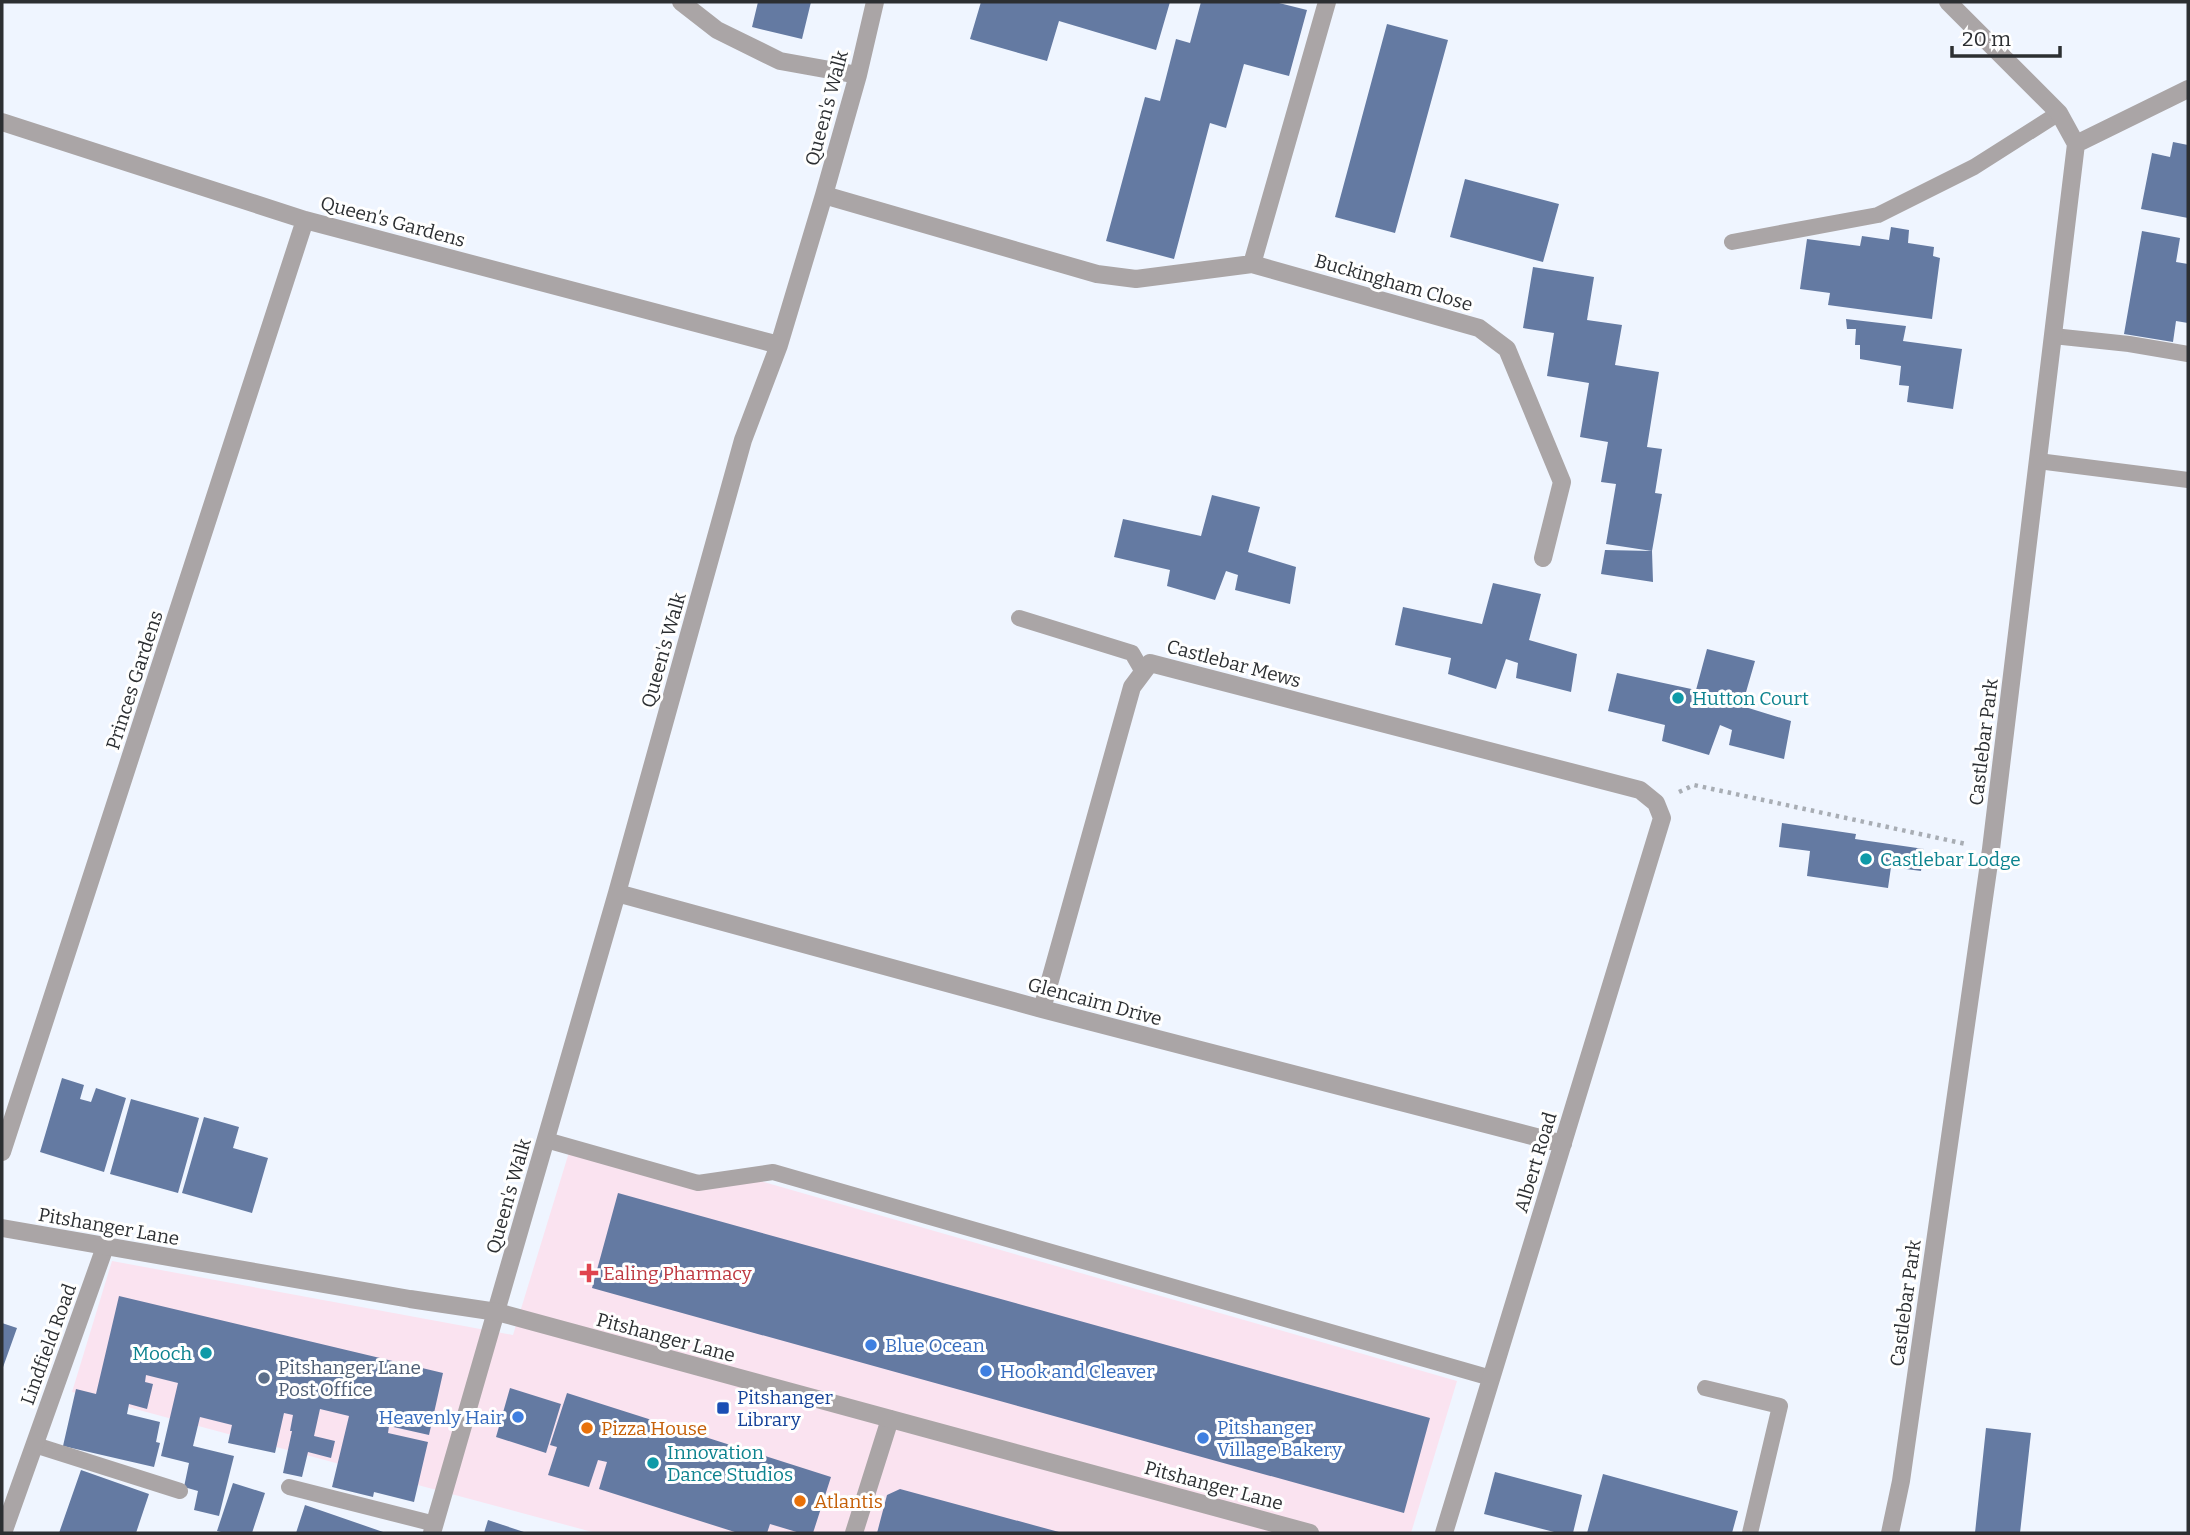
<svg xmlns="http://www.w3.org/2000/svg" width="2190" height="1535" font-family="Bitter,serif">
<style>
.commercial{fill:#fae3f0}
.building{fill:#647aa2}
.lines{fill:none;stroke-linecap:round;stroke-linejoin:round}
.path{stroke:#a8adb4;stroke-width:4.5;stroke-dasharray:3.5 5;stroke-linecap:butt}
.service{stroke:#aaa5a6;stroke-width:16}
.minor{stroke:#aaa5a6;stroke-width:18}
.tertiary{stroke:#aaa5a6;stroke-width:18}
.culture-dot{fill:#0f9aa8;stroke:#fff;stroke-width:2.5}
.health-dot{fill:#e0444e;stroke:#fff;stroke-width:2.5}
.shop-dot{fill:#3f7fe0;stroke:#fff;stroke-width:2.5}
.service-dot{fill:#5c6f8a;stroke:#fff;stroke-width:2.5}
.transit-dot{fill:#1a4fb4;stroke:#fff;stroke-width:2.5}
.food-dot{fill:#e8710a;stroke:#fff;stroke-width:2.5}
.labels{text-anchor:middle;stroke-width:6;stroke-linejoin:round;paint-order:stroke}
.street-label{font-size:19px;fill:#2c2f32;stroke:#fff}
.culture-label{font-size:19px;fill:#0d838f;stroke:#fff;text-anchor:start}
.health-label{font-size:19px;fill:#be3a42;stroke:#fff;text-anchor:start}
.shop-label{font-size:19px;fill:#366cbe;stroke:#fff;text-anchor:start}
.service-label{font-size:19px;fill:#4e5e75;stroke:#fff;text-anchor:start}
.transit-label{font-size:19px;fill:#164399;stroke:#fff;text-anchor:start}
.food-label{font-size:19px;fill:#c56008;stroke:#fff;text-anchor:start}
</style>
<rect width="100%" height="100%" fill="#eff5ff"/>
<path class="commercial" d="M570 1149 695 1186 760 1181 1457 1381 1411 1533H596L72 1392 112 1261 513 1335Z"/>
<path class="building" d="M758 2H811L802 39 752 27Z
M981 2H1170L1156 50 1059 21 1047 61 970 39Z
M1201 2H1275L1307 10 1289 76 1244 64 1226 128 1210 123 1174 259 1106 241 1145 97 1160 101 1176 39 1190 43Z
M1387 24 1448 40 1395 233 1335 217Z
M2173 142 2188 145V218L2141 209 2152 153 2170 157Z
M1465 179 1559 204 1543 262 1450 237Z
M1891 227 1909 230 1908 243 1934 247 1933 256 1940 258 1932 319 1828 305 1830 293 1800 289 1807 239 1860 246 1862 236 1889 240Z
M2142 231 2180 238 2176 262 2188 264V323L2176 321 2173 342 2124 334Z
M1533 267 1594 277 1587 320 1622 325 1615 365 1659 372 1647 447 1662 449 1655 493 1662 494 1652 551 1653 582 1601 574 1605 550 1652 551 1606 544 1616 484 1601 482 1608 442 1580 437 1589 383 1547 376 1554 333 1523 328Z
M1846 319 1906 326 1903 341 1962 349 1953 409 1907 402 1909 386 1899 385 1901 366 1860 359V345H1855L1856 329H1847Z
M1212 495 1260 507 1248 552 1296 567 1290 604 1235 590 1238 575 1226 571 1215 600 1167 586 1170 570 1114 557 1123 519 1201 536Z
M1493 583 1541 594 1529 640 1577 654 1571 692 1516 678 1518 663 1506 659 1496 689 1448 674 1451 658 1395 645 1403 607 1482 624Z
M1707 649 1755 661 1742 706 1791 721 1784 759 1729 745 1732 730 1720 725 1709 755 1662 741 1665 725 1608 711 1617 673 1696 690Z
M1782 823 1856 834 1855 839 1924 849 1921 871 1891 867 1888 888 1807 876 1810 851 1779 847Z
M62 1078 84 1085 80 1099 91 1102 96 1088 126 1098 104 1172 40 1152Z
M131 1099 199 1118 178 1193 110 1174Z
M204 1117 239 1127 233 1148 268 1158 252 1213 182 1193Z
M618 1193 1430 1418 1404 1513 592 1288Z
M119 1296 443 1373 429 1435 389 1426 388 1433 428 1442 414 1502 374 1492 373 1497 332 1487 349 1416 320 1409 314 1436 335 1441 331 1458 308 1452 302 1477 283 1473 292 1431H290L293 1415 284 1413 275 1453 228 1443 232 1425 200 1417 193 1446 234 1456 219 1516 194 1510 198 1491 184 1487 189 1463 161 1456 178 1383 146 1375 145 1382 153 1384 147 1409 129 1404 127 1414 160 1422 156 1442 160 1443 154 1467 63 1446 76 1389 96 1394Z
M2 1323 17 1328 2 1370Z
M510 1388 561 1404 546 1453 496 1437Z
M567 1393 831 1477 813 1533H800L770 1524 767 1533H738L599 1489 607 1462 598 1460 589 1487 548 1475 557 1447 550 1445Z
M1986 1428 2031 1433 2020 1533H1975Z
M81 1470 149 1494 136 1533H59Z
M1495 1472 1582 1495 1573 1533H1558L1484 1514Z
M1603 1474 1738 1511 1732 1533H1587Z
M233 1483 265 1493 252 1533H225L217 1531Z
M900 1489 1059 1532V1533H877L887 1495Z
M305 1505 386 1533H296Z
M488 1520 527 1533H484Z"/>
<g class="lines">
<path class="path" d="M1679 792 1694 785 1966 844"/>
<path class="service" d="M1732 242 1878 215 1974 167 2059 113
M2053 336 2129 344 2188 354
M2038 461 2188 480
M1019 618 1132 653 1143 672
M546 1140 698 1183 773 1172 1491 1378
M1705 1388 1780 1406 1750 1533
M35 1445 180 1491
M289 1487 435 1524"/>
<path class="minor" d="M681 2 717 30 780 61 858 75
M2 122 305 220 779 345
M2076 144 2188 89
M824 195 1097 274 1136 279 1252 264 1479 328 1507 349 1562 482 1543 558
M1252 264 1327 2
M617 893 1042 1009 1563 1144
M1042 1009 1132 687 1150 663 1640 790 1656 803 1662 818 1444 1533
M2 1152 305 220
M3 1533 105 1247
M432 1533 617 893 743 440 779 345 824 195 858 75 875 2
M854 1533 890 1419
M1890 1533 1901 1481 1991 849 2076 144 2059 113 1948 2"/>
<path class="tertiary" d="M2 1228 410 1299 497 1312 1310 1533"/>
</g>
<g class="culture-dot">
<circle cx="1678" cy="698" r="7"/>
<circle cx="1866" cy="859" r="7"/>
<circle cx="206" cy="1353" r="7"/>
<circle cx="653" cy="1463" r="7"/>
</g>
<path class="health-dot" d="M585.5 1262.5h7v7h7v7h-7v7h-7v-7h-7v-7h7z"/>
<g class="shop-dot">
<circle cx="871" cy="1345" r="7"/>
<circle cx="986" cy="1371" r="7"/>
<circle cx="518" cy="1417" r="7"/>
<circle cx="1203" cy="1438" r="7"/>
</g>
<circle class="service-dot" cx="264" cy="1378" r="7"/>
<rect class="transit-dot" x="716" y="1401" width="14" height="14" rx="3.5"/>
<g class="food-dot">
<circle cx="587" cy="1428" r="7"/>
<circle cx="800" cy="1501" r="7"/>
</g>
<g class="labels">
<g class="street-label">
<text transform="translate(826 108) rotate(-75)" y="7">Queen's Walk</text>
<text transform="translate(393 221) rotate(15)" y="7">Queen's Gardens</text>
<text transform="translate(1394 282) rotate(16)" y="7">Buckingham Close</text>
<text transform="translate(663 650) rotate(-74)" y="7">Queen's Walk</text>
<text transform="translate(1234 663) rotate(15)" y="7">Castlebar Mews</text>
<text transform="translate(134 680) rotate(-72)" y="7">Princes Gardens</text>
<text transform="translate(1983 742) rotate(-83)" y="7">Castlebar Park</text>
<text transform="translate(1095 1001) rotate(15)" y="7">Glencairn Drive</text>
<text transform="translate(1535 1162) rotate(-73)" y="7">Albert Road</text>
<text transform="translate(508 1196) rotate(-74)" y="7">Queen's Walk</text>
<text transform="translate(109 1226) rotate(10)" y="7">Pitshanger Lane</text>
<text transform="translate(1905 1303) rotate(-82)" y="7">Castlebar Park</text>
<text transform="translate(666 1337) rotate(15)" y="7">Pitshanger Lane</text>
<text transform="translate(48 1344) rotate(-70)" y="7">Lindfield Road</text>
<text transform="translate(1214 1485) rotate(15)" y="7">Pitshanger Lane</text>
</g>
<g class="culture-label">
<text x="1692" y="705">Hutton Court</text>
<text x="1880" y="866">Castlebar Lodge</text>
<text x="192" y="1360" text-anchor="end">Mooch</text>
<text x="667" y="1459">Innovation<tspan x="667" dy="22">Dance Studios</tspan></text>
</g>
<g class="health-label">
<text x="603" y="1280">Ealing Pharmacy</text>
</g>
<g class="shop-label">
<text x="885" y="1352">Blue Ocean</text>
<text x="1000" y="1378">Hook and Cleaver</text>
<text x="504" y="1424" text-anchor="end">Heavenly Hair</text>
<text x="1217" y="1434">Pitshanger<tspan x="1217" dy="22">Village Bakery</tspan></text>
</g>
<g class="service-label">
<text x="278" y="1374">Pitshanger Lane<tspan x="278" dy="22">Post Office</tspan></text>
</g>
<g class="transit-label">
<text x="737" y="1404">Pitshanger<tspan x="737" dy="22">Library</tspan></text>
</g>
<g class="food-label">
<text x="601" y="1435">Pizza House</text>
<text x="814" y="1508">Atlantis</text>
</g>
</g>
<rect width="2190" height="1535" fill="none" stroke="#2c2f32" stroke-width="7"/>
<path d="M1952 46v10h108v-10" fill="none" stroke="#2c2f32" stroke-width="3.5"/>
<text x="1962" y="46" font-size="21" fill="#2c2f32" stroke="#ffffff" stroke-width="5" paint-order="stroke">20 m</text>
</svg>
